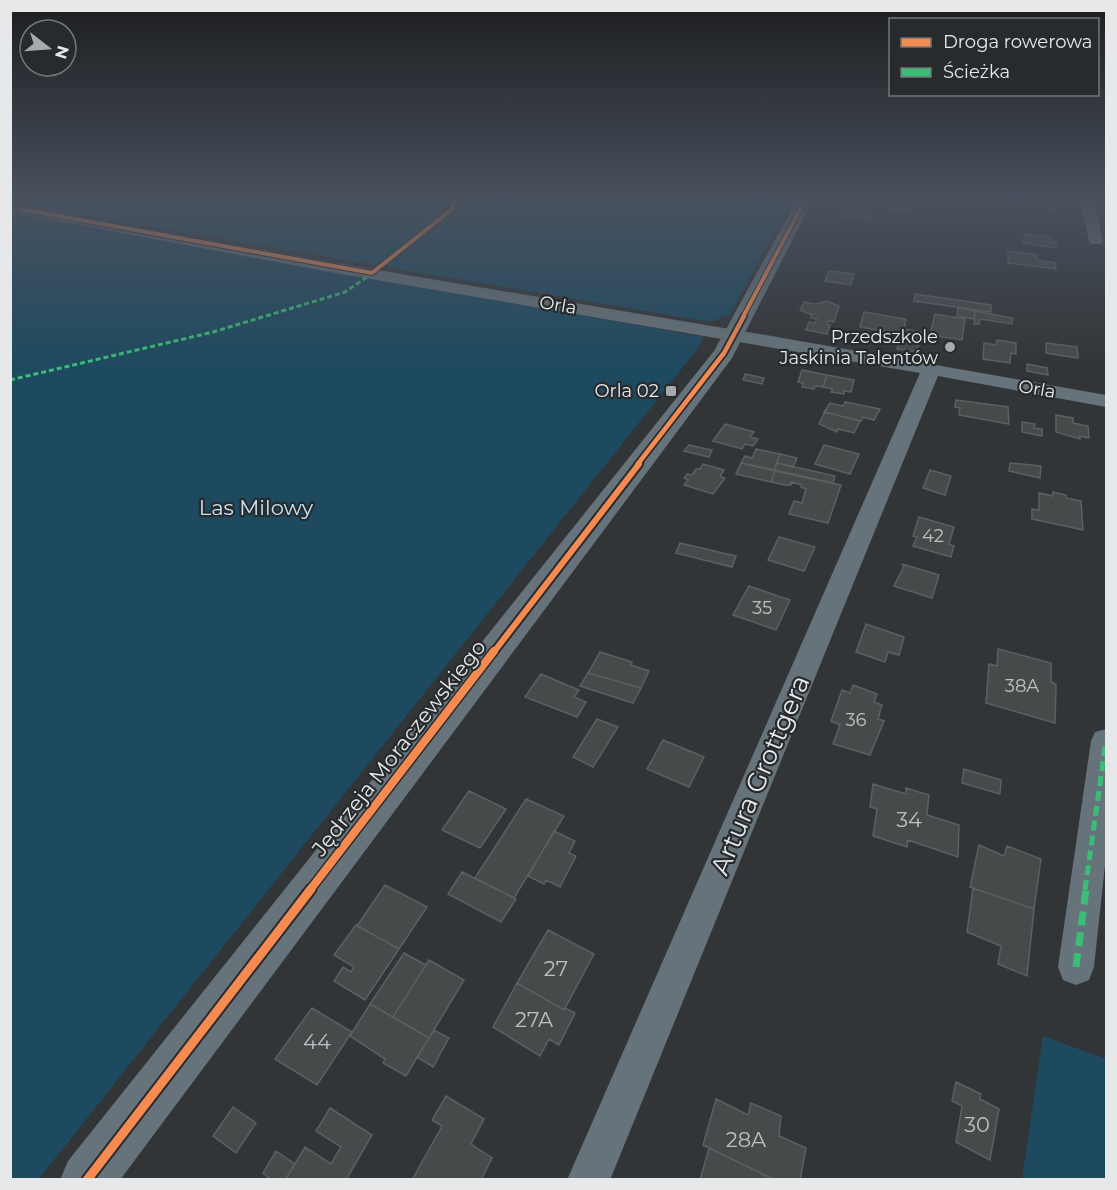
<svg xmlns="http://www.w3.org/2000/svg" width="1117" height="1190" font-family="Montserrat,sans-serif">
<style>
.green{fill:#1e4a60}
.building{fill:#474a4b;stroke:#5d5f60;stroke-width:1.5}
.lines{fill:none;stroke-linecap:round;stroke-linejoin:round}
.minor{fill:#67737a;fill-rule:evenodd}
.tertiary{fill:#67737a;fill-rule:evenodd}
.quiet-far2{stroke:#3abd76;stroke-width:3;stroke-dasharray:5 3;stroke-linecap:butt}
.quiet-far1{stroke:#3abd76;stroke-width:5;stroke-dasharray:10 5;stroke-linecap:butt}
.quiet{stroke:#3abd76;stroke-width:7;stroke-dasharray:14 7;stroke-linecap:butt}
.cycleway-far4-casing{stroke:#272b2e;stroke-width:6}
.cycleway-far3-casing{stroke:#272b2e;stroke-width:8}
.cycleway-far2-casing{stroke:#272b2e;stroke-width:10}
.cycleway-far1-casing{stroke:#272b2e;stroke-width:11}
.cycleway-casing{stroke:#272b2e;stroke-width:13}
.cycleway-far4{stroke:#f68b52;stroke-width:4}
.cycleway-far3{stroke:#f68b52;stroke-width:4.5}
.cycleway-far2{stroke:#f68b52;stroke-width:6}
.cycleway-far1{stroke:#f68b52;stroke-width:8}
.cycleway{stroke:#f68b52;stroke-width:9}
.poi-dot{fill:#a7a9ab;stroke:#272b2e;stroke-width:2}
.labels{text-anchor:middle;stroke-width:4.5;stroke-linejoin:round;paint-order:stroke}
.far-street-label{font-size:18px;fill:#e6e8ea;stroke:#272b2e}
.far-poi-label{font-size:18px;fill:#e6e8ea;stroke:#272b2e;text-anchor:end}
.number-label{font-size:18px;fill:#bec0c2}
.park-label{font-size:21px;fill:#c5e3f4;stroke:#272b2e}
.street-label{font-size:21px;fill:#e6e8ea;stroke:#272b2e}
.near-number-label{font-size:21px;fill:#bec0c2}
.near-street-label{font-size:26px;fill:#e6e8ea;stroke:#272b2e}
</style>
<rect width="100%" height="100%" fill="#323537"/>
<path class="green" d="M10 200H791L730 315 709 322 11 203Z
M10 213 704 337 695 352 38 1180 10 1179Z
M1043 1036 1106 1059V1179H1022Z"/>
<path class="building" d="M873 200H886L892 201 890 207 871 204Z
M977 200H1001V203L995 202V205L979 203Z
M1038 200 1060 204V207H1057V210L1038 207Z
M895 206 912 208 911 213 892 210V207Z
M844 210 872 214 870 220 841 216Z
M1026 234 1050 237V241L1056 242V248L1023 243Z
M1008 251 1037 255V260L1055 263 1056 269 1008 263Z
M829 271 854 274 851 285 825 281Z
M915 294 991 305V312L914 301Z
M827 301 839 306 834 322 828 321 827 325H830L827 334 806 330 809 322 815 323 817 319 811 318 812 315 800 310 804 302 816 304Z
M958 308 975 311 974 319 957 316Z
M975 311 1013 318 1012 324 980 319 979 324H974Z
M864 312 906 319 904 329 921 332 917 352 897 349 901 334 860 327Z
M935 314 965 319 962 340 930 335Z
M997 340 1016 343V354L1011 353 1010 363 983 359 984 343 996 345Z
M1046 343 1077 347 1078 358 1046 353Z
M1027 364 1047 368 1048 375 1027 371Z
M802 370 827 375 823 387 815 386 814 389 802 387 803 383 798 382Z
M745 374 764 378 762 384 743 380Z
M827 375 854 380 851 392 844 391V394L831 392 833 389 823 387Z
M956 400 1008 407 1009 424 959 415 960 408 955 407Z
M845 402 880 409 874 420 863 417 861 421 824 412 830 403 843 406Z
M825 412 860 421 854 433 838 429 837 432 819 424Z
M1056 415 1073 418V423L1088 426 1089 438 1079 436 1080 439 1056 432Z
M1022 422 1035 424 1034 428 1042 429V436L1022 432Z
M725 424 754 432 750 437 758 439 753 446 745 444 742 449 713 441Z
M689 445 712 450 709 457 684 451Z
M824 445 859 454 850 474 815 464Z
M756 449 780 454 774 470 741 463 745 456 752 458Z
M780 454 797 458 793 467 777 463Z
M741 463 775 471 771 482 736 474Z
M777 463 835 476 833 483 774 470Z
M1010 463 1041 466 1040 478 1009 471Z
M703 464 724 470 720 476 725 478 713 494 684 485 688 480 684 478 687 474 692 475 696 469H700Z
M930 470 951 476 945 495 923 488Z
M775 471 841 485 828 523 789 514 794 501 802 503 806 489 801 487 802 485 791 482V485H785L771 482Z
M1053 492 1066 495V498L1081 501 1083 530 1032 519V509L1039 510V493L1053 496Z
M919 517 954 527 949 544 954 546 951 557 913 546 917 537 913 536Z
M779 537 815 547 804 571 768 560Z
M680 543 736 556 732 567 676 553Z
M902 564 939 575 932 598 894 586 904 566Z
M749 586 790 600 776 630 733 615Z
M866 624 904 637 899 655 888 652 885 662 856 652Z
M998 649 1051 663V682L1056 684 1055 723 986 703 989 664 997 666Z
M600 652 632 662 631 665 649 671 641 688 588 673Z
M588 673 641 688 633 703 580 686Z
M541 674 579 690 574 697 586 702 577 717 525 697Z
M853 685 877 694 874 702 882 705 878 719 884 721 870 755 833 744 840 725 831 721 842 690 850 693Z
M597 719 618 727 593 767 573 757Z
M663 740 704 757 689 787 647 769Z
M964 769 1001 780 1000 794 962 783Z
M873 784 906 794V788L929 795 927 815 959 825 958 857 908 840 907 847 873 836 877 809 870 807Z
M469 791 506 809 480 848 442 830Z
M526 799 564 816 514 898 475 878Z
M554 831 575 841 569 853 576 856 560 887 546 880 544 884 528 876Z
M979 845 1004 856 1007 846 1041 859 1034 909 970 887Z
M462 872 516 899 501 922 448 894Z
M385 885 427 907 399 949 357 926Z
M973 888 1034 909 1027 976 998 964 1001 946 967 932Z
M356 925 399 949 365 1000 334 981 343 967 351 972 354 967 334 955Z
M548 930 594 954 564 1010 517 983Z
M404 953 426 965 393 1017 370 1004Z
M429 960 464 980 429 1038 393 1017Z
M517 983 564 1010 565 1008 575 1013 559 1045 549 1039 540 1056 493 1027Z
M370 1004 429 1038 406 1076 383 1063 385 1059 350 1036Z
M312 1008 352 1032 317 1085 275 1059Z
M434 1030 449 1038 433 1067 417 1057Z
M956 1082 981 1094 980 1099 999 1109 990 1160 956 1142 962 1106 952 1101Z
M446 1096 484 1119 471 1144 492 1158 481 1180H412L442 1126 432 1120Z
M716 1099 748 1115 751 1103 781 1116 779 1136 806 1148 800 1180H775L703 1145Z
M233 1107 256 1123 236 1153 213 1136Z
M330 1108 372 1135 346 1180H285L305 1147 331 1164 341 1147 316 1131Z
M709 1148 769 1177 775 1180H700Z
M276 1151 295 1164 285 1180H271L263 1173Z"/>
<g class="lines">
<path class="minor" d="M1080 200H1094L1103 241 1101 244H1091L1089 241Z
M10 204 324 261 766 335 1106 395V407L938 376 610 1180H567L920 373 324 271 10 212Z
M1106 729V856L1094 967 1089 980 1076 985 1063 980 1058 967 1091 741 1095 732Z"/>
<path class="tertiary" d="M797 200H813L732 358 120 1180H60L68 1161 714 351Z"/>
<path class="quiet-far2" d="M10 214 44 200
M10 380 213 332 345 292 373 273"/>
<path class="quiet-far1" d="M1085 890 1106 741"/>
<path class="quiet" d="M1076 967 1086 889"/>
<g class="cycleway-far4-casing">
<path id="cycleway-far4" d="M20 209 372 273 451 210 455 200
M743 317 805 200"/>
</g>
<g class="cycleway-far3-casing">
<path id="cycleway-far3" d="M637 465 724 353 744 316"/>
</g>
<g class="cycleway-far2-casing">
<path id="cycleway-far2" d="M493 653 639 464"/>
</g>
<g class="cycleway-far1-casing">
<path id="cycleway-far1" d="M310 890 494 651"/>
</g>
<g class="cycleway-casing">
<path id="cycleway" d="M87 1180 311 889"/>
</g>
<use href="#cycleway-far4" class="cycleway-far4"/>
<use href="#cycleway-far3" class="cycleway-far3"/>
<use href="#cycleway-far2" class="cycleway-far2"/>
<use href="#cycleway-far1" class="cycleway-far1"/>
<use href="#cycleway" class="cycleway"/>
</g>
<linearGradient id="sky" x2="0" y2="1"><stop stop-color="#1c1d1e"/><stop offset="0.54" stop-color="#49515e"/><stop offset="1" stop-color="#49515e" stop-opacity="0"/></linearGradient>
<rect width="1117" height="367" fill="url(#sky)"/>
<g class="poi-dot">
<circle cx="950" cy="347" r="6"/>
<rect x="665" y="385" width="12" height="12" rx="3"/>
</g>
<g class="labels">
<g class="far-street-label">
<text transform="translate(558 305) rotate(10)" y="6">Orla</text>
<text transform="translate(1037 389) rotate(10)" y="6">Orla</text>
</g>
<g class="far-poi-label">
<text x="938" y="343">Przedszkole<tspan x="938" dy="21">Jaskinia Talentów</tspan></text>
<text x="659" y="397">Orla 02</text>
</g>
<g class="number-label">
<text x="933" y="542">42</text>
<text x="762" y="614">35</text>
<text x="1022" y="692">38A</text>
<text x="856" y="726">36</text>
</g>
<g class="park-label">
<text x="256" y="515">Las Milowy</text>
</g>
<g class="street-label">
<text transform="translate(399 748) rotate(-52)" y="7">Jędrzeja Moraczewskiego</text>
</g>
<g class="near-number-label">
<text x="909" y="827">34</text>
<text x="556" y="976">27</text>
<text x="534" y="1027">27A</text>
<text x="317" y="1049">44</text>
<text x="977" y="1132">30</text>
<text x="746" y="1147">28A</text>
</g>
<g class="near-street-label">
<text transform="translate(760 775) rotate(-67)" y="9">Artura Grottgera</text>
</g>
</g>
<rect width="1117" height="1190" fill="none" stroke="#e6e8ea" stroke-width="24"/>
<rect x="889" y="18" width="210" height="78" fill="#272b2e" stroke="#737779" stroke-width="1.5"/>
<rect x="901" y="38" width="30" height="9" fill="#f68b52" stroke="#737779" stroke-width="1.5"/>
<text x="943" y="48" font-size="18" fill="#e6e8ea">Droga rowerowa</text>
<rect x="901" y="68" width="30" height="9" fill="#3abd76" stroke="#737779" stroke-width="1.5"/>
<text x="943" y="78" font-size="18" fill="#e6e8ea">Ścieżka</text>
<g transform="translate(48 48) rotate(107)"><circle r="28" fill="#272b2e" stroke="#737779" stroke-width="1.5"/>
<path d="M0-4.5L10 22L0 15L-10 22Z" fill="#a7a9ab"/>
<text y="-9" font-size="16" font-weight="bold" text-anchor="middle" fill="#e6e8ea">N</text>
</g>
</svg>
